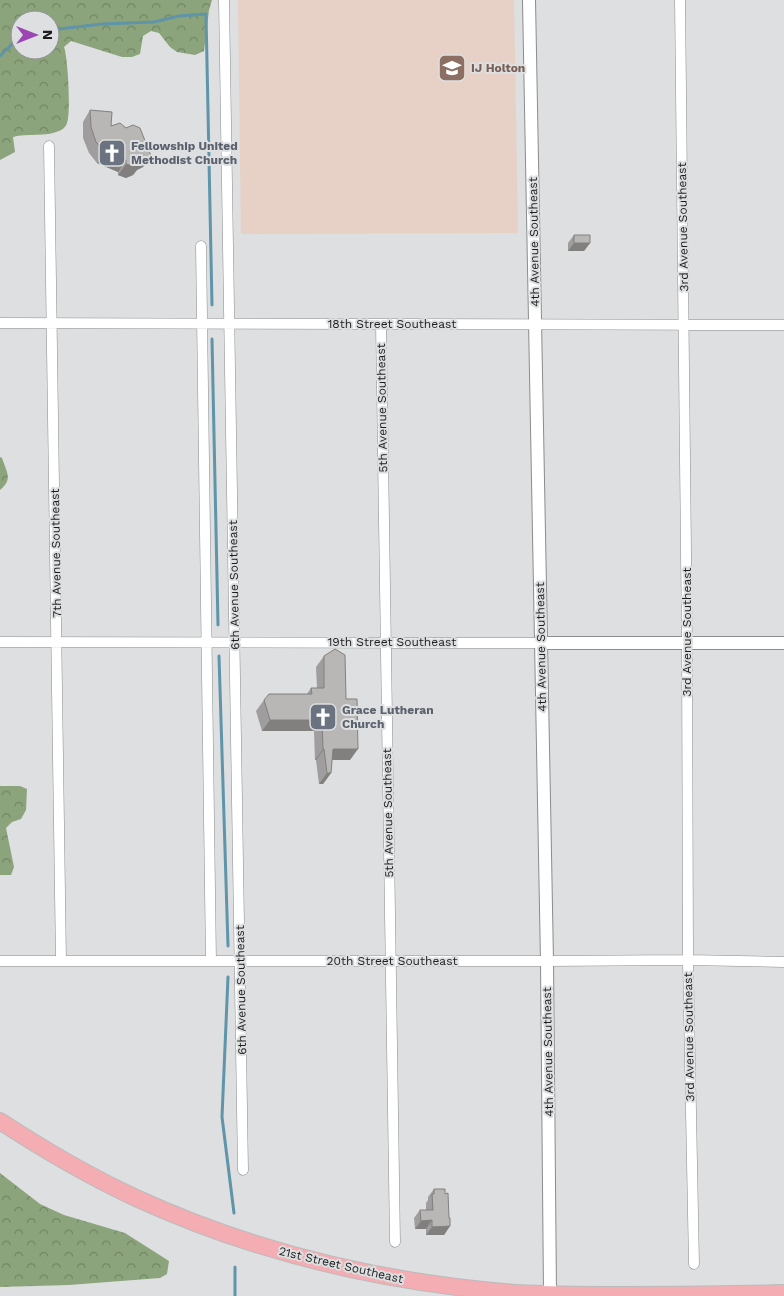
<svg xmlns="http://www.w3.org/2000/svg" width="784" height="1296" font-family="'Work Sans',sans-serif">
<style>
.education{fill:#e7d0c5}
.forest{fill:url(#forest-crowns);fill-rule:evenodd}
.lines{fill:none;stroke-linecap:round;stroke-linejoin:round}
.stream{stroke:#5f94a9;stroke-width:3}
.minor-casing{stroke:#8a8c8d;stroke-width:11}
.tertiary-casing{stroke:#8a8c8d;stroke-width:14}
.primary-casing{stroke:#bbbbbc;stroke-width:18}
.minor{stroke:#fff;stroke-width:10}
.tertiary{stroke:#fff;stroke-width:12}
.primary{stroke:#f4adb2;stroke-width:16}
.wall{fill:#9f9d9d}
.shaded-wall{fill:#82807f}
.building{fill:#b9b7b6;stroke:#82807f}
.labels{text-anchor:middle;stroke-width:4;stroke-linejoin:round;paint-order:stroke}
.education-label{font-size:12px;font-weight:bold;fill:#785e54;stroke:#dddfe1;text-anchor:start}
.worship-label{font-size:12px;font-weight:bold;fill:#5b616d;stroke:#dddfe1;text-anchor:start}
.street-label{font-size:12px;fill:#1d1d1e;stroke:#dddfe1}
</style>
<defs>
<pattern id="forest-crowns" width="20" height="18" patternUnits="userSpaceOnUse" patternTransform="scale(1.25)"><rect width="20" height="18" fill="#8ca47b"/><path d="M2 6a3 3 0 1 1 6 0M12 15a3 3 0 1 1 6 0" fill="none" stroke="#728564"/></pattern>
</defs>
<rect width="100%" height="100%" fill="#dddfe1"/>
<path class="education" d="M238 0H514L518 233 241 234Z"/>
<path class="forest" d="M0 0H212L209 10 204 51 195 55 177 52 170 47 159 33 151 31 143 36 140 54 132 57H122L71 41 64 47C68 58 71 113 67 123 66 127 62 130 59 131 46 137 27 133 13 137L15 152 0 160ZM20 20H50V50H20Z
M0 457 2 458C7 473 13 479 0 490Z
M0 786H20L27 789 26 810 21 819 12 822 6 828 14 867 11 875H0Z
M0 1173 40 1204 64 1215 125 1233 169 1261 167 1274 160 1278 69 1285 0 1287Z"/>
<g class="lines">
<path class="stream" d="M50 30 102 24 154 22 179 16 206 14 212 305
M0 56 20 36
M212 339 218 625
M219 656 228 946
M228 977 222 1117 234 1213
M235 1296V1267"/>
<g class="minor-casing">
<path id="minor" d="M224 0C229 390 238 780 243 1170
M680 0 687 643 688 960 694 1264
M49 146 61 961
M201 246 211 961
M0 323 784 325
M381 324 395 1242
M0 642 541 643
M0 961H547L688 960 784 962"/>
</g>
<g class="tertiary-casing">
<path id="tertiary" d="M529 0 547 961 550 1294
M541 643H784"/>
</g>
<g class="primary-casing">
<path id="primary" d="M0 1121C44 1150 89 1176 136 1198 256 1253 385 1283 517 1293 551 1295 585 1295 620 1295 674 1295 729 1295 784 1293"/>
</g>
<use href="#minor" class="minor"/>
<use href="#tertiary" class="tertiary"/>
<use href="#primary" class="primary"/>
</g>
<path class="wall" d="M90 110 151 156 143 167 137 170 133 175 126 178 118 175V172L97 163 89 153 83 138V122Z
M574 235 590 243 584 251H568V243Z
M324 656 346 699 350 760H332L331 773 323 784H319L316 760H315L314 731H262L256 711 264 700 307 694 311 688H317L316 667Z
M434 1189 445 1194 450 1226 444 1235H426V1229H415L414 1218 420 1210H426V1203L428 1200V1197Z"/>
<path class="shaded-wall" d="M105 152 126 160 118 172 97 163Z
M151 156 143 167 137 170 133 175 126 178 118 175 126 164Z
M574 243H590L584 251H568Z
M270 720H322L314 731H262Z
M323 749H324L316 760H315Z
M333 749H358L350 760H325Z
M327 773H331L323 784H319Z
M432 1220 426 1229H415L421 1221Z
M450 1226 444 1235H426L432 1227Z"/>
<path class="building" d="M90 110 112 112 111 126 120 123 126 128 133 125 140 128 151 156 140 160 141 164 133 166 126 164V160L105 152 96 142 91 127Z
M574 235H590V243H574Z
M335 649 345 655 346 699H357L358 749H333L331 773H327L324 749H323L322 720H270L264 700 269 694H312L311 688H324V656Z
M434 1189H445V1194L448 1193 449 1218H450V1226L432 1227V1220L421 1221 420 1210H433L432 1194H434Z"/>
<defs>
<g id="school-square" transform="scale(1.4375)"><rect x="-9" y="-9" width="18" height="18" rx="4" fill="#8d6e63" stroke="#dddfe1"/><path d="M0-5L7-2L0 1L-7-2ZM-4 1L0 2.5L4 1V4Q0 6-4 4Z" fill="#fff"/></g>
<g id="church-square" transform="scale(1.4375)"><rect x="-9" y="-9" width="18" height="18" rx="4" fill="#6b7280" stroke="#dddfe1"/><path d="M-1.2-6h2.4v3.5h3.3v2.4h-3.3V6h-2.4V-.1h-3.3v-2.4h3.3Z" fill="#fff"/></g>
</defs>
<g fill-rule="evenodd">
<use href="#school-square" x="452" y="68"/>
<use href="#church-square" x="112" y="153"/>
<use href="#church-square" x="323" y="717"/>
</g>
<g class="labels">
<g class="education-label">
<text x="471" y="72">IJ Holton</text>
</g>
<g class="worship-label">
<text x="131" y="150">Fellowship United<tspan x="131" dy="14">Methodist Church</tspan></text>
<text x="342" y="714">Grace Lutheran<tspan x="342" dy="14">Church</tspan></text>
</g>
<g class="street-label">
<text transform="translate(683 227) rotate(-91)" y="4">3rd Avenue Southeast</text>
<text transform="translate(534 242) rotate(-91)" y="4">4th Avenue Southeast</text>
<text x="392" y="328">18th Street Southeast</text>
<text transform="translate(382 408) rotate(-91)" y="4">5th Avenue Southeast</text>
<text transform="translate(56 553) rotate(-91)" y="4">7th Avenue Southeast</text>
<text transform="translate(234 585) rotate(-91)" y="4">6th Avenue Southeast</text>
<text transform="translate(687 632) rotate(-90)" y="4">3rd Avenue Southeast</text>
<text x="392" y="646">19th Street Southeast</text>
<text transform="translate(541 647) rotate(-91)" y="4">4th Avenue Southeast</text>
<text transform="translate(388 813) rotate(-91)" y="4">5th Avenue Southeast</text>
<text x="392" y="965">20th Street Southeast</text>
<text transform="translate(241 990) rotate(-91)" y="4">6th Avenue Southeast</text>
<text transform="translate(689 1037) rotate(-91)" y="4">3rd Avenue Southeast</text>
<text transform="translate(548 1052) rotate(-91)" y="4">4th Avenue Southeast</text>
<text transform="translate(341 1265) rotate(13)" y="4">21st Street Southeast</text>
</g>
</g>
<g transform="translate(35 35) rotate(90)"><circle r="24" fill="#dddfe1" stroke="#909193"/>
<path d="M0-4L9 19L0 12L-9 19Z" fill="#9c46b3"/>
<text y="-8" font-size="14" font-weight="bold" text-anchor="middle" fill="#1d1d1e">N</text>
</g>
</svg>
